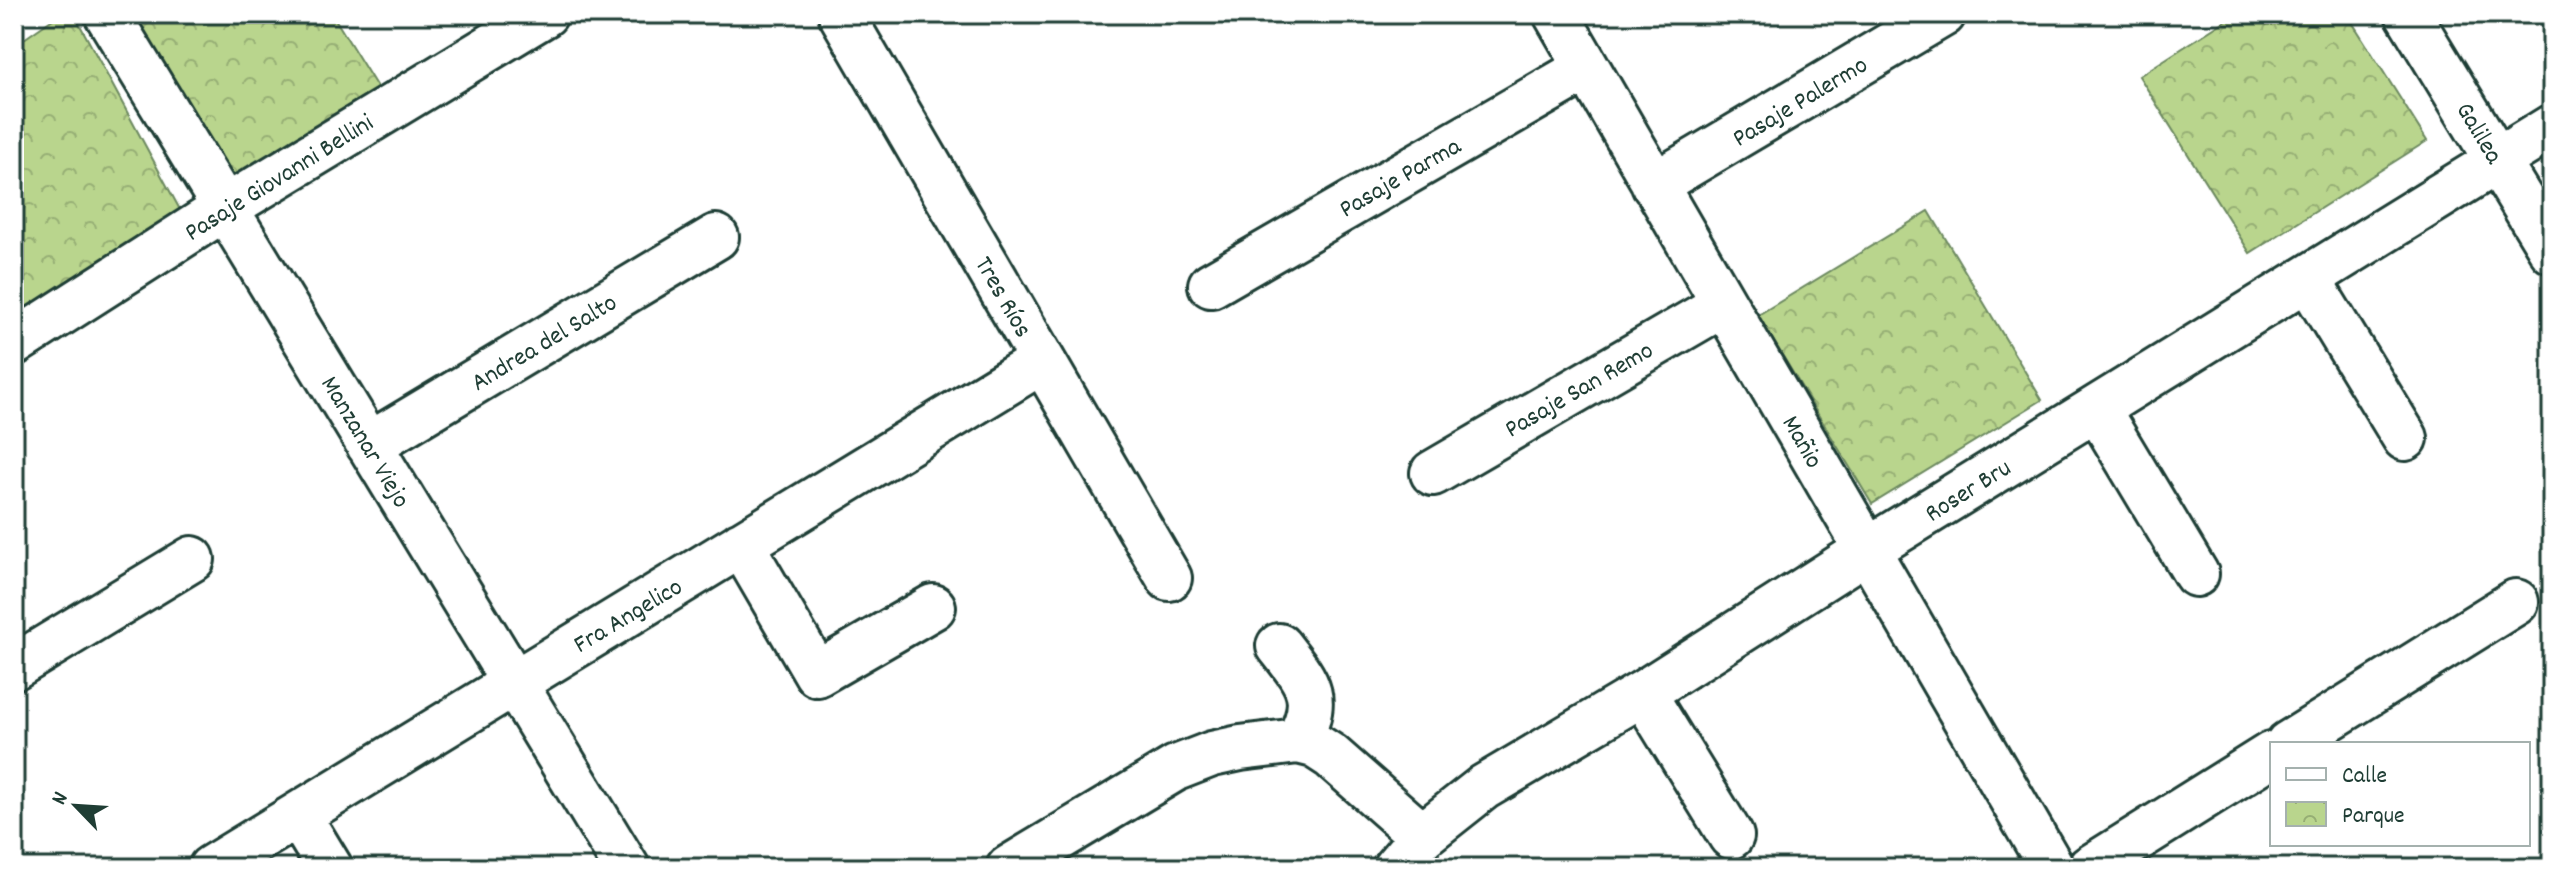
<svg xmlns="http://www.w3.org/2000/svg" width="2566" height="882" font-family="Dekko,sans-serif">
<style>
.park{fill:url(#park-crowns);stroke:#6c8960;stroke-width:2}
.lines{fill:none;stroke-linecap:round;stroke-linejoin:round}
.minor-casing{stroke:#1f3d34;stroke-width:50}
.minor{stroke:#fff;stroke-width:44}
.labels{text-anchor:middle;stroke-width:8;stroke-linejoin:round;paint-order:stroke}
.street-label{font-size:26px;fill:#1f3d34;stroke:#fff}
</style>
<defs>
<pattern id="park-crowns" width="20" height="18" patternUnits="userSpaceOnUse" patternTransform="scale(2)"><rect width="20" height="18" fill="#b9d58d"/><path d="M2 6a3 3 0 1 1 6 0M12 15a3 3 0 1 1 6 0" fill="none" stroke="#96ae74"/></pattern>
</defs>
<rect width="100%" height="100%" fill="#fff"/>
<filter id="ink" filterUnits="userSpaceOnUse"><feTurbulence type="fractalNoise" baseFrequency=".0125" numOctaves="2"/><feDisplacementMap in="SourceGraphic" scale="16" xChannelSelector="R" yChannelSelector="G"/><feConvolveMatrix kernelMatrix="1 2 1 2 8 2 1 2 1" color-interpolation-filters="sRGB"/></filter>
<g filter="url(#ink)">
<path class="park" d="M60 14H74L185 219 14 327V46Z
M122 14H332L380 92 232 187Z
M2236 14H2347L2427 141 2250 253 2139 76Z
M1929 211 2042 400 1872 504 1758 315Z"/>
<g class="lines">
<g class="minor-casing">
<path id="minor" d="M107 14 627 868
M841 14 1169 578
M1556 14 2052 868
M2408 14 2552 251
M1654 185 1943 14
M2308 279 2405 438
M1211 285 1587 68
M14 343 225 208 545 14
M2097 409 2196 574
M369 445 716 237
M1433 473 1724 304
M741 544 817 674 933 607
M1279 646C1307 682 1322 697 1298 741
M14 667 192 559
M1643 693 1731 836
M2288 744 2516 602
M298 815 330 868
M211 868 1042 361
M1009 868 1176 768 1212 754 1240 748 1298 741 1314 745 1331 756 1422 836
M1395 868 1422 836 1484 787 1643 693 1867 550 2552 127
M2090 868 2272 754"/>
</g>
<use href="#minor" class="minor"/>
</g>
</g>
<g class="labels">
<g class="street-label">
<text transform="translate(1799 100) rotate(-31)" y="9">Pasaje Palermo</text>
<text transform="translate(2481 132) rotate(59)" y="9">Galilea</text>
<text transform="translate(278 176) rotate(-32)" y="9">Pasaje Giovanni Bellini</text>
<text transform="translate(1399 176) rotate(-30)" y="9">Pasaje Parma</text>
<text transform="translate(1005 296) rotate(60)" y="9">Tres Ríos</text>
<text transform="translate(543 341) rotate(-31)" y="9">Andrea del Salto</text>
<text transform="translate(1578 388) rotate(-30)" y="9">Pasaje San Remo</text>
<text transform="translate(367 441) rotate(59)" y="9">Manzanar Viejo</text>
<text transform="translate(1804 441) rotate(60)" y="9">Mañio</text>
<text transform="translate(1967 489) rotate(-32)" y="9">Roser Bru</text>
<text transform="translate(627 614) rotate(-31)" y="9">Fra Angelico</text>
</g>
</g>
<rect width="2566" height="882" fill="none" stroke="#fff" stroke-width="48"/>
<rect x="24" y="24" width="2518" height="834" fill="none" stroke="#1f3d34" stroke-width="3" filter="url(#ink)"/>
<rect x="2270" y="742" width="260" height="104" fill="#ffffff" stroke="#a5b1ae" stroke-width="2"/>
<rect x="2286" y="768" width="40" height="12" fill="#ffffff" stroke="#a5b1ae" stroke-width="2"/>
<text x="2342" y="782" font-size="24" fill="#1f3d34">Calle</text>
<rect x="2286" y="802" width="40" height="24" fill="url(#park-crowns)" stroke="#a5b1ae" stroke-width="2"/>
<text x="2342" y="822" font-size="24" fill="#1f3d34">Parque</text>
<g transform="translate(76 806) rotate(295)" stroke="#ffffff" stroke-width="6" paint-order="stroke">
<path d="M0-6L14 30L0 20L-14 30Z" fill="#1f3d34"/>
<text y="-12" font-size="22" font-weight="bold" text-anchor="middle" fill="#1f3d34">N</text>
</g>
</svg>
